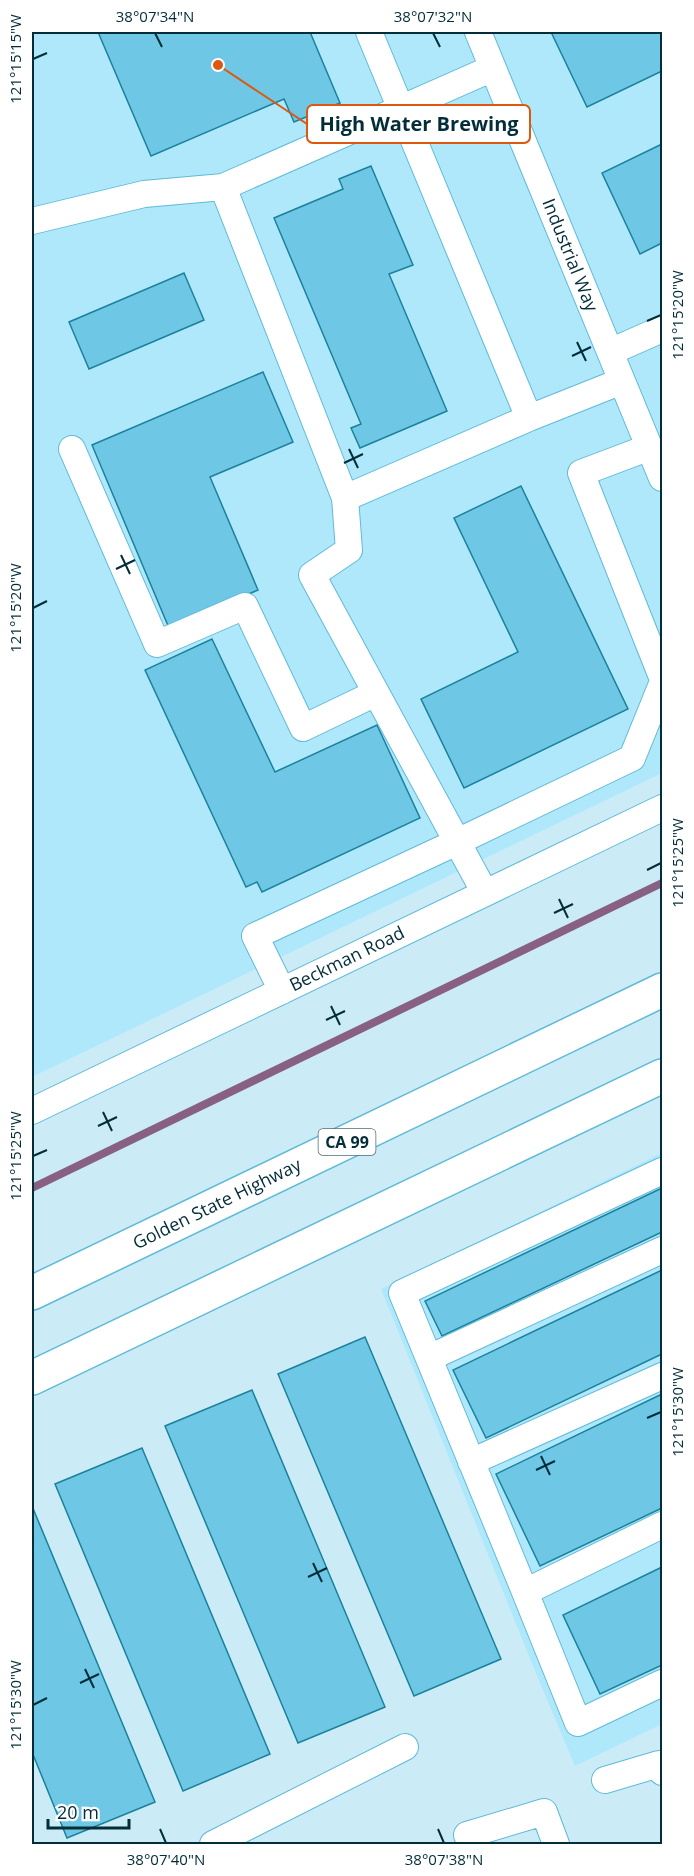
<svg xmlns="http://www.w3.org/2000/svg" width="694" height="1876" font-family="'Open Sans',sans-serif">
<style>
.built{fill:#afe8fb}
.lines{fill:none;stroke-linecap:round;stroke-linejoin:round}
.stream{stroke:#886086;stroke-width:8}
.building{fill:#6ec8e5;stroke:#1c819c;stroke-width:1.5}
.minor-casing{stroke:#5fbad7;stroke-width:28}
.highway-casing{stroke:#5fbad7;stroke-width:36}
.minor{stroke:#fff;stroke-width:26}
.highway{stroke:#fff;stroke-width:33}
.ticks{fill:none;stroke:#032d38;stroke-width:2}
.labels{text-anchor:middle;stroke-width:4.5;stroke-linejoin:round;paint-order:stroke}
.shield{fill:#fff;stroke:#4f6c74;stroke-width:1.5}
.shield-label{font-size:16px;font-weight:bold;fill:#032d38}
.street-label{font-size:18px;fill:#032d38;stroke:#fff}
.leader{fill:none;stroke:#dd570e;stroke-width:2}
.callout-dot{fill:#dd570e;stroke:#fff;stroke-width:2}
.callout{fill:#fff;stroke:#dd570e;stroke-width:2}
.callout-label{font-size:20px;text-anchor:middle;font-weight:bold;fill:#032d38}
.neatline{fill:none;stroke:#032d38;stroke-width:2}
.ticks-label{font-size:15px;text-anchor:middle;fill:#032d38}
</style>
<rect width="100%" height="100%" fill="#cbecf7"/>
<path class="built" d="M32 32H662V773L32 1077Z
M662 1153V1724L575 1766 537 1676 381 1289Z"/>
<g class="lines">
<path class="stream" d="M32 1188 662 883"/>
</g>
<path class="building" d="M98 32H310L340 103 294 122 284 99 151 156Z
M551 32H662V71L587 107Z
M662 144V243L640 254 602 173Z
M371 166 413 265 389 274 447 411 360 448 351 428 361 424 274 218 343 189 339 179Z
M184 273 204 320 89 369 69 322Z
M263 372 293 442 210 477 258 590 169 628 92 445Z
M521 486 628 709 464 788 421 699 518 652 454 518Z
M212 639 275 772 377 725 420 818 262 892 257 882 246 887 145 670Z
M662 1188V1232L442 1336 425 1301Z
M662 1270V1354L486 1438 453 1370Z
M365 1337 501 1659 414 1696 278 1374Z
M252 1390 385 1707 298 1743 165 1426Z
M662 1394V1508L540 1566 496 1474Z
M142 1448 270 1754 183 1791 55 1484Z
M32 1506 155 1802 67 1838 32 1752Z
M662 1567V1665L600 1694 563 1615Z"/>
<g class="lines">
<g class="minor-casing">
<path id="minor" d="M369 32 529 418 622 381
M478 32 662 478
M493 68 223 187 345 498 529 418
M32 221 144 194 223 187
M610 352 662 329
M650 447 581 473 662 677
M72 449 157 644 245 606 303 728 376 693
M345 498 349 550 312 575 485 893
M282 991 255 936 457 842 632 758 662 684
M32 1111 662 808
M662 1171 402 1293 525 1592 662 1525
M429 1358 662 1250
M471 1462 662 1376
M525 1592 578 1723 662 1683
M605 1780 659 1764 662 1772
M213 1844 405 1747
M471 1844 467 1835 544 1812 556 1844"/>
</g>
<g class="highway-casing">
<path id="highway" d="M32 1293 662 990
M32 1378 662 1076"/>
</g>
<use href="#minor" class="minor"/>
<use href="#highway" class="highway"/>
</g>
<path class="ticks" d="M155 33 162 47M433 33 440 47M33 59 47 53M647 321 661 315M577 342 586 361M572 356 591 347M349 449 358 468M344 463 363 454M121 555 130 574M116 569 135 560M33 608 47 601M647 870 661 863M559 899 568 918M554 913 573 904M331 1006 340 1025M326 1020 345 1011M103 1112 112 1131M98 1126 117 1117M33 1156 47 1150M647 1418 661 1412M541 1456 550 1475M536 1470 555 1461M313 1563 322 1582M308 1577 327 1568M85 1669 94 1688M80 1683 99 1674M33 1705 47 1698M160 1829 166 1843M438 1829 444 1843"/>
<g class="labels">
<rect class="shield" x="318.5" y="1129" width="57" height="26" rx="4.5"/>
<g class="shield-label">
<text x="347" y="1148">CA 99</text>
</g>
<g class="street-label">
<text transform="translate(570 255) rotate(68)" y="6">Industrial Way</text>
<text transform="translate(347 959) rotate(-26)" y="6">Beckman Road</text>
<text transform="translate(217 1204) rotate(-26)" y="6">Golden State Highway</text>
</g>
</g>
<path class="leader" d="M218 65L307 124"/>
<circle class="callout-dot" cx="218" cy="65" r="6"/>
<rect class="callout" x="307" y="105" width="223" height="38" rx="6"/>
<g class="callout-label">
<text x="419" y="131">High Water Brewing</text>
</g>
<rect width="694" height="1876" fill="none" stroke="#ffffff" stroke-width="66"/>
<path d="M48 1819v9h81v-9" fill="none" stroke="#032d38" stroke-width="3"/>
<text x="57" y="1819" font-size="18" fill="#032d38" stroke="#ffffff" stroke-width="4.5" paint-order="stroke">20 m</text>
<rect x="33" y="33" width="628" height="1810" class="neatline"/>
<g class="ticks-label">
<text x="155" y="22">38°07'34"N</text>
<text x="433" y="22">38°07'32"N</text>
<text transform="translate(16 59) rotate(-90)" y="5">121°15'15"W</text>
<text transform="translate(678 315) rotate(-90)" y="5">121°15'20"W</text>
<text transform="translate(16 608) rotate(-90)" y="5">121°15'20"W</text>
<text transform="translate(678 863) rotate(-90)" y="5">121°15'25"W</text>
<text transform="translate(16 1156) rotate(-90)" y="5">121°15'25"W</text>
<text transform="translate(678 1412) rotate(-90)" y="5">121°15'30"W</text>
<text transform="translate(16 1705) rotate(-90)" y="5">121°15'30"W</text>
<text x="166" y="1865">38°07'40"N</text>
<text x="444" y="1865">38°07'38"N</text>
</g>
</svg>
